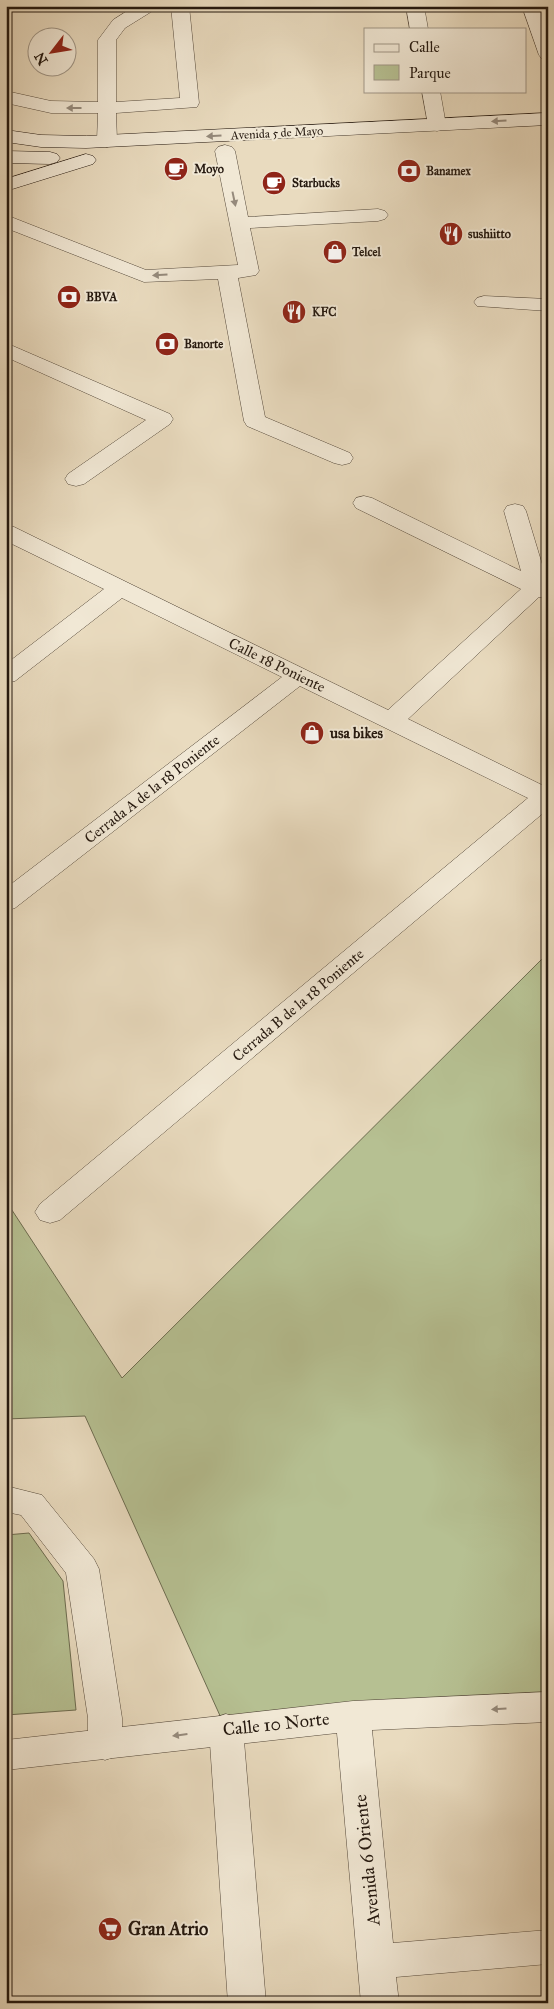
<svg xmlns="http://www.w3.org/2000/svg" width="554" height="2009" font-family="'IM FELL Great Primer',serif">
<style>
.green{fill:#b6c092;stroke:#6d6c50}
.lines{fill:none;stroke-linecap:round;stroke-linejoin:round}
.lane-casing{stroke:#55493b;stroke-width:1}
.street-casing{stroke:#55493b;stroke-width:1}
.secondary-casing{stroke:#24180f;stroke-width:1}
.lane{fill:#f1e8d5;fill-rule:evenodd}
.street{fill:#f1e8d5;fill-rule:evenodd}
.secondary{fill:#f1e8d5;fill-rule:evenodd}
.oneway{fill:#958a7c}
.labels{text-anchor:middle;stroke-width:4;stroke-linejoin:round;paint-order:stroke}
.far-street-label{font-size:12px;fill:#24180f;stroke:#f1e8d5}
.far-poi-label{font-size:12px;font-weight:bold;fill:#24180f;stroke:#f1e8d5;text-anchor:start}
.street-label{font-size:15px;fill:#24180f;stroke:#f1e8d5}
.poi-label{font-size:15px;font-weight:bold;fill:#24180f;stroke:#f1e8d5;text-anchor:start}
.near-street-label{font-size:18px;fill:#24180f;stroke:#f1e8d5}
.near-poi-label{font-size:18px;font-weight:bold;fill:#24180f;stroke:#f1e8d5;text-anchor:start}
</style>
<rect width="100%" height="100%" fill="#e9dbbf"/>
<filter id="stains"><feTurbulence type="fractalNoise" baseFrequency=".004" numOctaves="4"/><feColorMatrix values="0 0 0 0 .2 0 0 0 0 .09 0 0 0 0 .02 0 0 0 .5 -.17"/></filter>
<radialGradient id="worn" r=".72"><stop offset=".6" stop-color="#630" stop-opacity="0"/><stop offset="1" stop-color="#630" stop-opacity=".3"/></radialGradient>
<path class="green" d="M548 953V1699L226 1729 85 1416 6 1419V1201L122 1378Z
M29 1533 63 1581 76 1710 6 1715V1535Z"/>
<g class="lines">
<g class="lane-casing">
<path id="lane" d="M6 6H16L13 10 7 11Z
M135 6H157L154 10 125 28 116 40V102L180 98 171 6H189L199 103 197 107 116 113 117 141 114 145 107 147 100 145 97 141 98 113H51L6 103V91L51 101 98 102V40L113 20Z
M225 145 232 147 235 151 248 217 378 209 385 211 388 215 385 219 378 221 250 228 259 271 256 275 238 278 265 417 350 453 353 458 350 463 342 465 334 463 247 426 244 421 218 279 144 282 6 228V215L146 270 238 265 215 151 218 147Z
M6 343 170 414 173 419 170 424 84 484 76 486 68 484 65 479 68 474 146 420 6 357Z
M6 1486 42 1495 94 1559 99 1569 122 1718V1745L117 1756 105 1760 93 1756 88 1745V1718L66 1573 21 1515 6 1512Z
M226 1714 238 1718 243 1729 266 2003H228L209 1729 214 1718Z"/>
</g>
<g class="street-casing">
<path id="street" d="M406 6H424L428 29H410Z
M522 6H540L548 28V60L542 59 539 55Z
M422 91H440L446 125 444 129 437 131 430 129 428 125Z
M484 296 548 299V311L477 306 474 302 477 298Z
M364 496 372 498 521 571 504 511 507 506 515 504 523 506 526 511 548 584V599L539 597 408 719 548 788V809L60 1220 50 1223 40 1220 35 1212 40 1204 528 798 300 686 15 908 6 911V888L282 677 122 598 15 681 6 683V664L104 589 6 541V525L14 527 388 710 521 589 356 508 353 503 356 498Z
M548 1692V1722L372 1730 393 1943 548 1930V1964L396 1977 399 2003H361L337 1733 6 1770V1740L353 1701Z"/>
</g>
<g class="secondary-casing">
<path id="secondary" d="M548 113V125L86 148 41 147 6 142V130L41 135 86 136Z
M6 151 50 152 57 154 60 158 57 162 50 164 6 163Z
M86 154 93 156 96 160 93 164 6 191V179Z"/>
</g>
<use href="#lane" class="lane"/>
<use href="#street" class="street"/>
<use href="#secondary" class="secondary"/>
</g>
<defs><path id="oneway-solid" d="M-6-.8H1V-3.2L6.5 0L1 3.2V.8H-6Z" transform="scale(1.25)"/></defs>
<g class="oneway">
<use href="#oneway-solid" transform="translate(74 108) rotate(-180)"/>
<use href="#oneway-solid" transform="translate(499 121) rotate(177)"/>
<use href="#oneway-solid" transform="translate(214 136) rotate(177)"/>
<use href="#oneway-solid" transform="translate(234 199) rotate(78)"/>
<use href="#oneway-solid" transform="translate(160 275) rotate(177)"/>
<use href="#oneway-solid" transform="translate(499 1709) rotate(177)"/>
<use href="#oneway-solid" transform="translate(180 1735) rotate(173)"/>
</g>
<defs>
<g id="cafe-disc" transform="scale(1.25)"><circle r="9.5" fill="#8f2418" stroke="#f1e8d5"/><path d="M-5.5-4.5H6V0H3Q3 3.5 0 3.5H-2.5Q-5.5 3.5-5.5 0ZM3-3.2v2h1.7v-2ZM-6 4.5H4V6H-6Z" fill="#fff"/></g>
<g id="bank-disc" transform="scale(1.25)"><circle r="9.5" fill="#8f2418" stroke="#f1e8d5"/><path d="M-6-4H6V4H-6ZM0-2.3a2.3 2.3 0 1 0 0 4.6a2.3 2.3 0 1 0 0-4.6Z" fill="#fff"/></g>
<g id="restaurant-disc" transform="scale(1.25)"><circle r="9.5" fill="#8f2418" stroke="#f1e8d5"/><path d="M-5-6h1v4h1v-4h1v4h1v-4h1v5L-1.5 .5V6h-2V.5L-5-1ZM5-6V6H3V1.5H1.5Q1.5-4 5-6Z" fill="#fff"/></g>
<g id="shop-disc" transform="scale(1.25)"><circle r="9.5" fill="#8f2418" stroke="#f1e8d5"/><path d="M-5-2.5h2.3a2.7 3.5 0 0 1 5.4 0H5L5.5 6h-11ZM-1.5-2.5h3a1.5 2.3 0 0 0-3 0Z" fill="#fff"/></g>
<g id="supermarket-disc" transform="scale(1.25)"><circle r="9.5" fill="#8f2418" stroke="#f1e8d5"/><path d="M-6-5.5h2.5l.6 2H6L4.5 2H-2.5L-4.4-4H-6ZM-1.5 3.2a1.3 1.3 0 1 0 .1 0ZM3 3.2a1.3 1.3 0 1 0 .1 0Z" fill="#fff"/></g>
</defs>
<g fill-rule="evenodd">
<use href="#cafe-disc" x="176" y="169"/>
<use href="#bank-disc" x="409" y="171"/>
<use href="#cafe-disc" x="274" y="183"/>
<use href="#restaurant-disc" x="451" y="234"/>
<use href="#shop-disc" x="335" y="252"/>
<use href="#bank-disc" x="69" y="297"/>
<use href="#restaurant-disc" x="294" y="312"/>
<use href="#bank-disc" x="167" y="344"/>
<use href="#shop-disc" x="312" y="733"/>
<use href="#supermarket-disc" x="110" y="1929"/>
</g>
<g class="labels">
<g class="far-street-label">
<text transform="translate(277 133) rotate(-3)" y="4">Avenida 5 de Mayo</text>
</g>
<g class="far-poi-label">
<text x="194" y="173">Moyo</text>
<text x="426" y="175">Banamex</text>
<text x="292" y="187">Starbucks</text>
<text x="468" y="238">sushiitto</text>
<text x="352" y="256">Telcel</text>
<text x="86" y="301">BBVA</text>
<text x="312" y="316">KFC</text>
<text x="184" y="348">Banorte</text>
</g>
<g class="street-label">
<text transform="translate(277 665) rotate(26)" y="5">Calle 18 Poniente</text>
<text transform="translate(152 789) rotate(-38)" y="5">Cerrada A de la 18 Poniente</text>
<text transform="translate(298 1005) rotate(-40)" y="5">Cerrada B de la 18 Poniente</text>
</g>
<g class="poi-label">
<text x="330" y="738">usa bikes</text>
</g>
<g class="near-street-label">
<text transform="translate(276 1724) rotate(-6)" y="6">Calle 10 Norte</text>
<text transform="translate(367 1860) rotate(-96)" y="6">Avenida 6 Oriente</text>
</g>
<g class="near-poi-label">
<text x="128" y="1935">Gran Atrio</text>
</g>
</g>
<rect width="554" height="2009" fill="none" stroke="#e9dbbf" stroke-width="25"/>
<rect x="8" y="8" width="539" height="1994" fill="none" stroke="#24180f" stroke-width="2.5"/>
<rect x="12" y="12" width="529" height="1984" fill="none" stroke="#24180f"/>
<rect x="364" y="28" width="162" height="65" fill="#f1e8d5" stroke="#9f9586"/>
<rect x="374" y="44" width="25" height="8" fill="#f1e8d5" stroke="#9f9586"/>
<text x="409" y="52" font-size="15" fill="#24180f">Calle</text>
<rect x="374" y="65" width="25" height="15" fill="#b6c092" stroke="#9f9586"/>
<text x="409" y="78" font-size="15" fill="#24180f">Parque</text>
<g transform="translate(52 52) rotate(239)"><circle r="24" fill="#f1e8d5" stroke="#9f9586"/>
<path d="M0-4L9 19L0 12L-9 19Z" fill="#8f2418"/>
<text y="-8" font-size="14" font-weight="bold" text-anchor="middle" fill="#24180f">N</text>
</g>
<rect width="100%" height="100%" filter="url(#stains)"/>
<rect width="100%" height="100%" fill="url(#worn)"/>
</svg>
